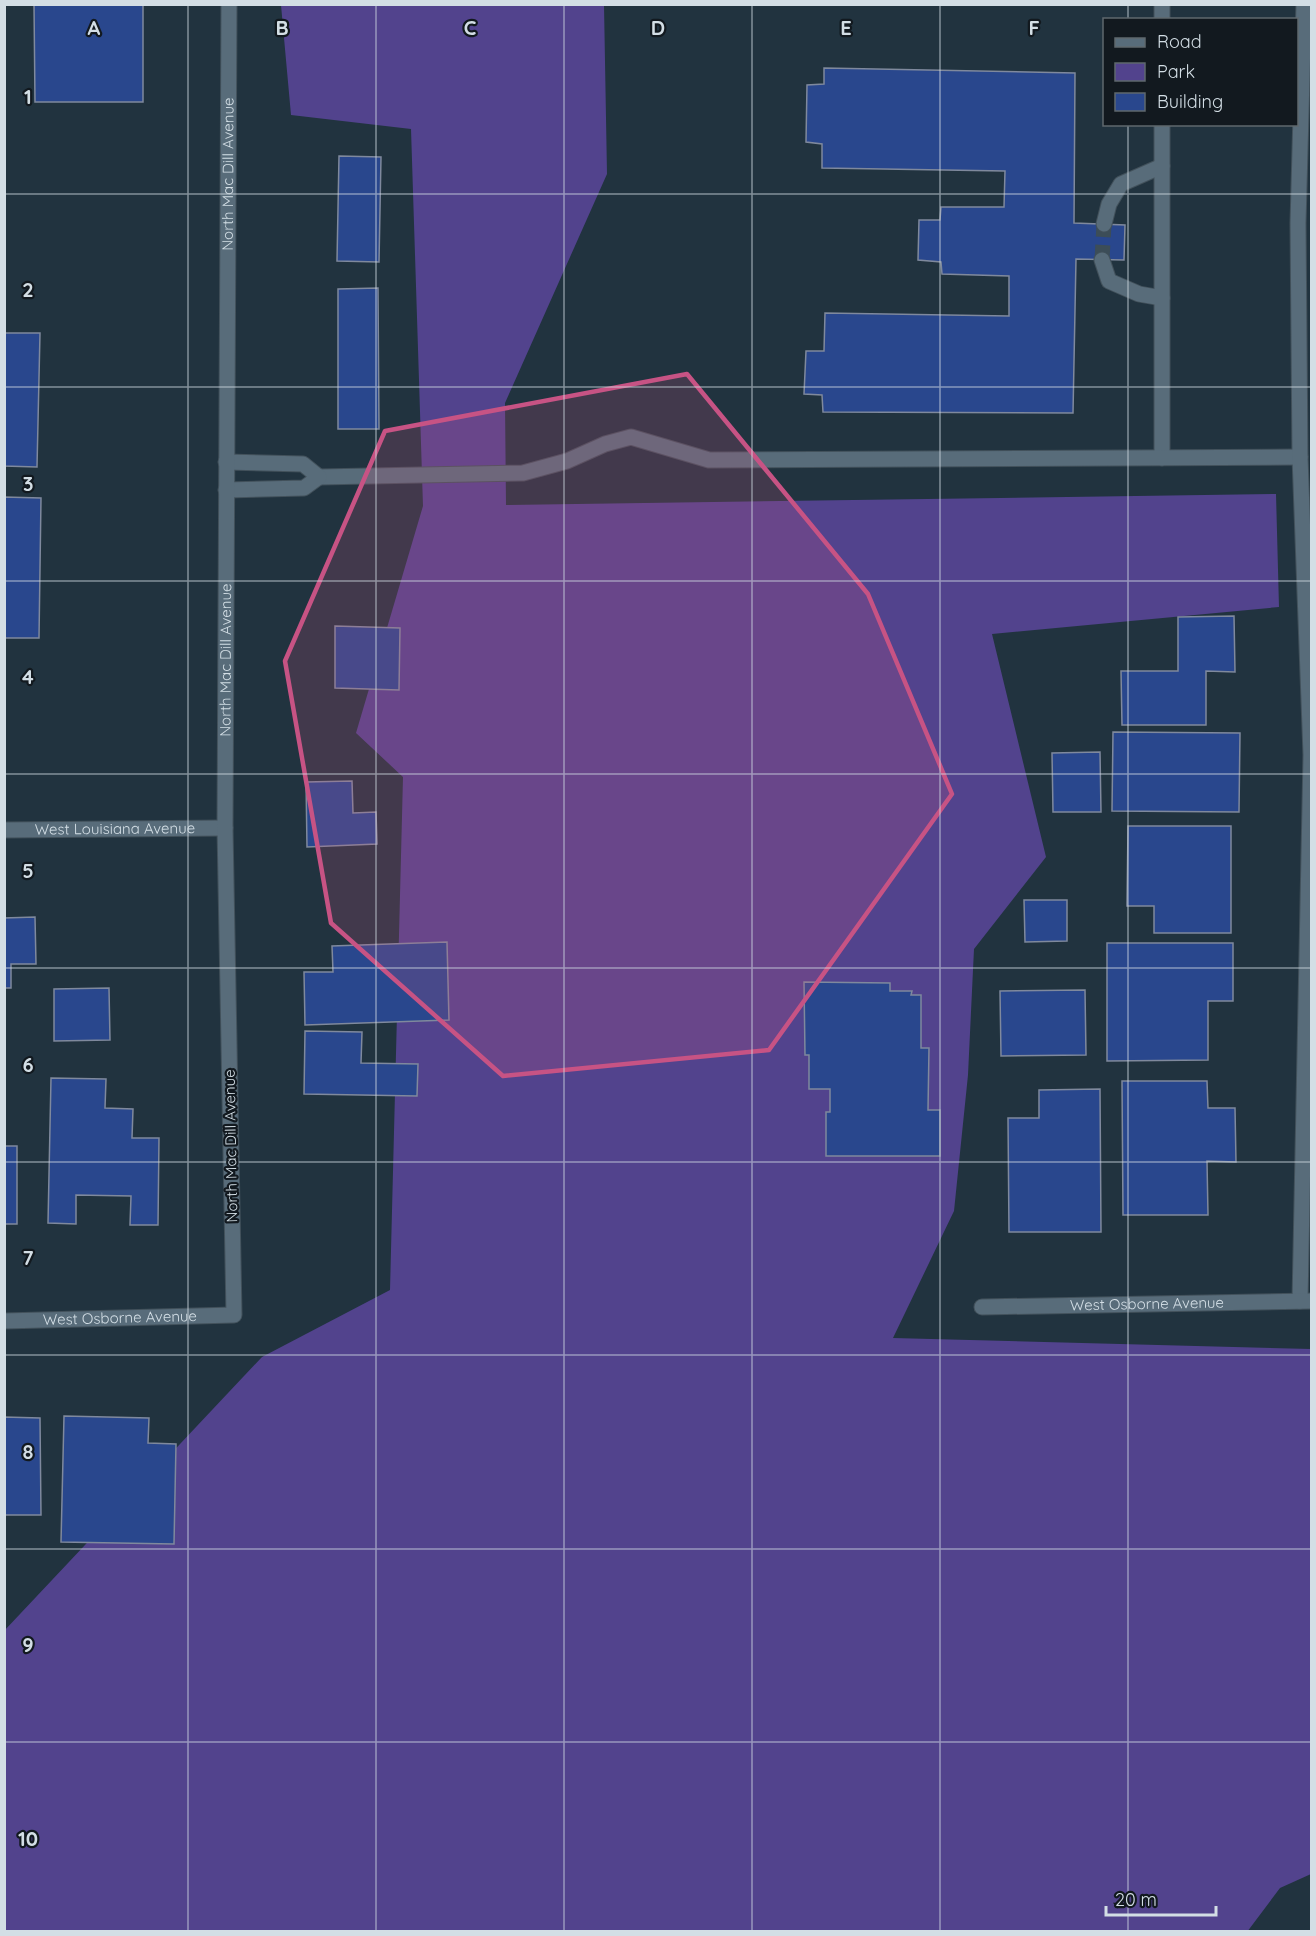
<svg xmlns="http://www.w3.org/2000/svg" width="1316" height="1936" font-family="Quicksand,sans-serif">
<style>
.green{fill:#52438d}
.building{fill:#29478d;stroke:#7f899d;stroke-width:1.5}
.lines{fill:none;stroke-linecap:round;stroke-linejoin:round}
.minor-tunnel{stroke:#3c4d58;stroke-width:15;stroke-dasharray:15 8;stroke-linecap:butt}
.minor-casing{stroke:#42515b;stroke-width:17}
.minor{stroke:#586c7a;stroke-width:15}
.marked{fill:#c75384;fill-opacity:0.2;stroke:#c75384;stroke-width:4.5;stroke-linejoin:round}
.grid{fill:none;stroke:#d3dee5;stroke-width:1.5;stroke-opacity:0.55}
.labels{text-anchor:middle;stroke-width:4.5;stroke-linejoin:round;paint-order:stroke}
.street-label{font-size:15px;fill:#d3dee5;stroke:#12191f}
.grid-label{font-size:20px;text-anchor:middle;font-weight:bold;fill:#d3dee5;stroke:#12191f;stroke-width:4.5;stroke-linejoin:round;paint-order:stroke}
</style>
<rect width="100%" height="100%" fill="#21333f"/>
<path class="green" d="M281 5H604L607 174 505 403 506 505 1276 494 1279 607 992 634 1046 857 974 949 968 1075 954 1211 893 1338 1311 1349V1874L1280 1888 1247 1932 5 1931 4 1631 262 1357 390 1290 403 777 356 733 423 506 411 129 291 115Z"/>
<path class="building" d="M34 4H143V102H35Z
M824 68 1075 73 1074 223 1125 225 1124 260 1076 259 1073 413 823 412 822 395 804 394 806 351H824L825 313 1009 316V276L942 274 941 262 918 260 919 220H940L941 207H1004L1005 171 822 168V144L806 142 807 85 824 84Z
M339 156 381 157 379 262 337 261Z
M378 288 379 429H338V289Z
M4 333H40L37 467 4 466Z
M4 497 41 498 39 638H4Z
M1234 616 1235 672 1206 671V725H1122L1121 671H1178V617Z
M335 626 400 628 399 690 335 688Z
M1113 732 1240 733 1239 812 1112 811Z
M1100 752 1101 812H1053L1052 753Z
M352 781 353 813 376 812 377 844 307 847 306 782Z
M1128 826H1231V933H1154V906H1127Z
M1024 900H1067V941L1025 942Z
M35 917 36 964H11V988H4V918Z
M447 942 449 1020 305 1025 304 972H333L332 946Z
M1107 943H1233V1001H1208V1060L1107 1061Z
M804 982 890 983V991H912L911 995H921V1048H929L928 1110H940V1156H826V1112H830V1089H809V1055H805Z
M109 988 110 1040 54 1041V989Z
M1085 990 1086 1055 1001 1056 1000 991Z
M305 1031 362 1032 361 1063 418 1064 417 1096 304 1094Z
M51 1078 106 1079 105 1108 133 1109 132 1138H159L158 1225H130L131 1196 76 1195V1224L48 1223Z
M1122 1081H1207L1208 1108H1235L1236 1162 1207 1161 1208 1215H1123Z
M1100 1089 1101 1232H1009L1008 1118H1039V1090Z
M4 1146H17V1224H4Z
M64 1416 149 1418 148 1443 176 1444 174 1544 61 1542Z
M4 1417 40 1418 41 1515H4Z"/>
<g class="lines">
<path class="minor-tunnel" d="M1102 260 1104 224"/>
<g class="minor-casing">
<g id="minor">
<path d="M1162 4V20"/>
<path d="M1104 224 1109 204 1121 184 1162 166"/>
<path d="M1102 260 1109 281 1139 294 1162 298"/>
<path d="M1162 458V124"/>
<path d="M319 477 523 473 567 461 605 444 631 437 709 460 1300 457"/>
<path d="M226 490 304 488 319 477 303 464 226 462"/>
<path id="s1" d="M4 830 225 828"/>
<path d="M1300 1301 1311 755 1300 457 1298 223 1304 4"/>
<path id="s2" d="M982 1307 1312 1301"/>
<path id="s3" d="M4 1321 234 1315 225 828 229 4"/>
</g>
</g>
<use href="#minor" class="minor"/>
</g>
<path class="marked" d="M687 374 868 594 952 794 769 1050 503 1076 331 923 285 661 385 431Z"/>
<path class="grid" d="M188 4V1932M376 4V1932M564 4V1932M752 4V1932M940 4V1932M1128 4V20M1128 124V1932M4 194H1312M4 387H1312M4 581H1312M4 774H1312M4 968H1312M4 1162H1312M4 1355H1312M4 1549H1312M4 1742H1312"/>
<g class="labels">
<g class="street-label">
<text dy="5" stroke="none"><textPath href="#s3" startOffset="1371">North Mac Dill Avenue</textPath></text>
<text dy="5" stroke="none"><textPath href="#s3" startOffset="885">North Mac Dill Avenue</textPath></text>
<text dy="5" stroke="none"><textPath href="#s1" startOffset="111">West Louisiana Avenue</textPath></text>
<text transform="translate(231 1146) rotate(-91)" y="5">North Mac Dill Avenue</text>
<text dy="5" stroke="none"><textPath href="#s2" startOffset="165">West Osborne Avenue</textPath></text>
<text dy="5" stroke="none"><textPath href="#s3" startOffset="116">West Osborne Avenue</textPath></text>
</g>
</g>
<g class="grid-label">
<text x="94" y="35">A</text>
<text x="282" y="35">B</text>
<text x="470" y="35">C</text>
<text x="658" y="35">D</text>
<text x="846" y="35">E</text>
<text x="1034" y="35">F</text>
<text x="28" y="104">1</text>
<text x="28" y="297">2</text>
<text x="28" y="491">3</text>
<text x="28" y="684">4</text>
<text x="28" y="878">5</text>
<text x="28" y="1072">6</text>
<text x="28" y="1265">7</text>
<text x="28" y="1459">8</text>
<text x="28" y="1652">9</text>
<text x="28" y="1846">10</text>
</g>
<rect width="1316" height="1936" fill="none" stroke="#d3dee5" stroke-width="12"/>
<rect x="1103" y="18" width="195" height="108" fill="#12191f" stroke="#5f686e" stroke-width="1.5"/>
<rect x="1115" y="38" width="30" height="9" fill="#586c7a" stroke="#5f686e" stroke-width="1.5"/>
<text x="1157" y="48" font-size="18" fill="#d3dee5">Road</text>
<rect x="1115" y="63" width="30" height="18" fill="#52438d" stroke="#5f686e" stroke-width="1.5"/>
<text x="1157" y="78" font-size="18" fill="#d3dee5">Park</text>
<rect x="1115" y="93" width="30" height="18" fill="#29478d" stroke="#5f686e" stroke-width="1.5"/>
<text x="1157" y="108" font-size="18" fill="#d3dee5">Building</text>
<path d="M1106 1906v9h110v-9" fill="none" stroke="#d3dee5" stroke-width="3"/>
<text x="1115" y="1906" font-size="18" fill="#d3dee5" stroke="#12191f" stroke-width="4.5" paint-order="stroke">20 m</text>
</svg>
